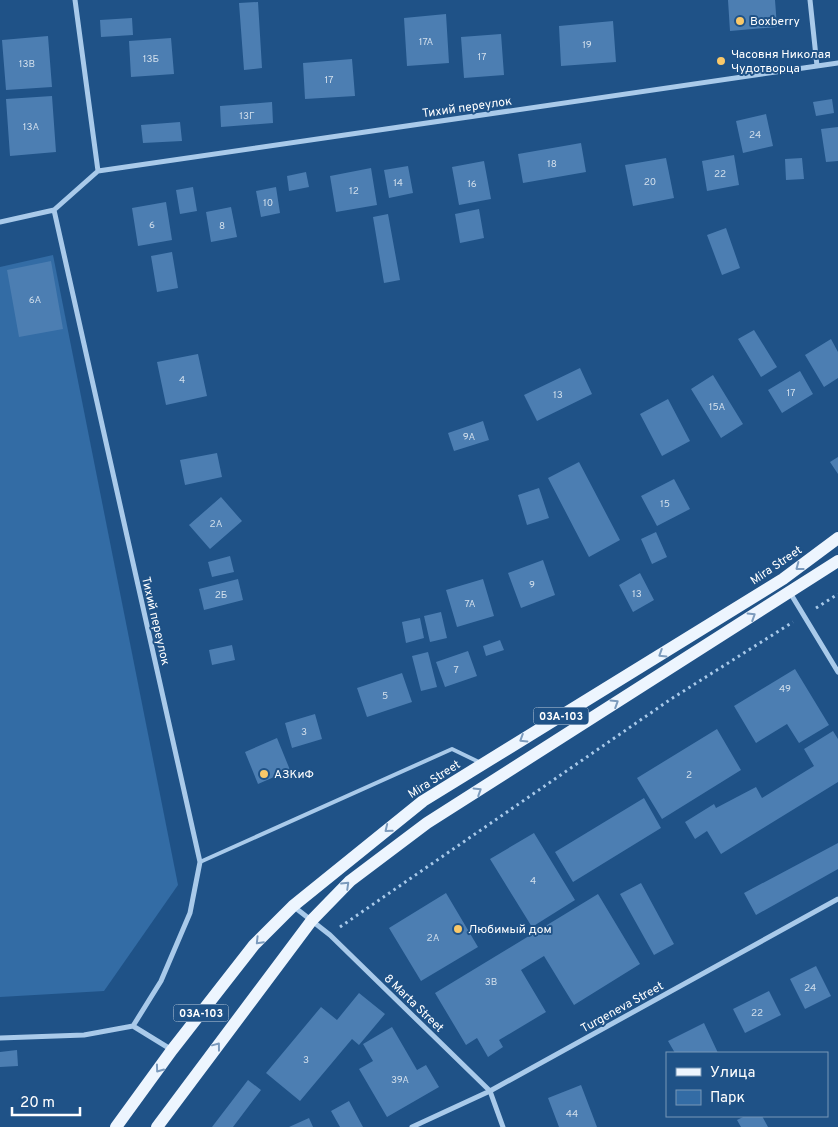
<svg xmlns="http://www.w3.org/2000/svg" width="838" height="1127" font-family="Overpass,sans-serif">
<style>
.green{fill:#336ca5}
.building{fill:#4c7eb2}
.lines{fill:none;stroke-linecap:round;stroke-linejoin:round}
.path{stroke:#a9caea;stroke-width:3;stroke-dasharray:2.5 4;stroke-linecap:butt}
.service{stroke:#a9caea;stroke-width:4}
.minor{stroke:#a9caea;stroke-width:5}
.primary{stroke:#edf5fe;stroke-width:12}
.oneway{stroke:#7c9bbd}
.poi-dot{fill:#f9c869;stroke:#1f5287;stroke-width:2}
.labels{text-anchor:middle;stroke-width:4;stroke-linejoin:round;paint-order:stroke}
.number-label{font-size:10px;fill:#d2dfec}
.shield{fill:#1f5287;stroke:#bccbdb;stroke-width:1}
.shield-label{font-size:11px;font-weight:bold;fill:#fff}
.poi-label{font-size:12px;fill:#fff;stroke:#1f5287;text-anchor:start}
.street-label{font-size:12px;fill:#fff;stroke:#1f5287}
</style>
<rect width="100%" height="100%" fill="#1f5287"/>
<path class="green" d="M53 255 178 885 104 991 0 997V267Z"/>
<path class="building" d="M728 0H775L777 27 730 31Z
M258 2 262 68 244 70 239 3Z
M446 14 449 63 407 66 404 18Z
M132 18 133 35 101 37 100 20Z
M613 21 616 62 561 66 559 26Z
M501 34 504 75 464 78 461 37Z
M48 36 52 87 6 90 2 40Z
M171 38 174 74 131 77 129 41Z
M352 59 355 96 305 99 303 63Z
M52 96 56 152 10 156 6 99Z
M832 99 834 113 816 116 813 102Z
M272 102 273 123 221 127 220 106Z
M766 114 773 146 743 153 736 121Z
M180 122 182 141 143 143 141 125Z
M838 127V161L826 162 821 129Z
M581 143 586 172 523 183 518 154Z
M734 155 739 185 707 191 702 161Z
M666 158 674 198 633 206 625 165Z
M802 158 804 179 786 180 785 159Z
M484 161 491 199 459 205 452 167Z
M408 166 413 193 389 198 384 170Z
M371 168 377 205 336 212 330 176Z
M306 172 309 187 289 191 287 176Z
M193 187 197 211 180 214 176 190Z
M276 187 280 213 261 217 256 191Z
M166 202 172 240 138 246 132 208Z
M231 207 237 237 211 242 206 212Z
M479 209 484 238 460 243 455 214Z
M388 214 400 280 384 283 373 217Z
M726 228 740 268 722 275 707 235Z
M172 252 178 288 157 292 151 256Z
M51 261 63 329 19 337 7 270Z
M754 330 777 367 761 377 738 339Z
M831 339 838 352V378L824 387 805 355Z
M198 354 207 396 166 405 157 362Z
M580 368 592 394 537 421 524 395Z
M800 371 813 394 782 413 768 390Z
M713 375 743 424 721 438 691 389Z
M668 399 690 441 662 456 640 414Z
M483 421 489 440 454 451 448 433Z
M217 453 222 477 185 485 180 460Z
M838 457V474L830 462Z
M579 462 620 540 589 557 548 478Z
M674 479 690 509 657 526 641 496Z
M539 488 549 518 527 525 518 495Z
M221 497 242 521 210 549 189 525Z
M656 532 667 557 652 564 641 539Z
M230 556 234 572 212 577 208 562Z
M543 560 555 595 521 608 508 573Z
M640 573 654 600 633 612 619 585Z
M238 579 243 600 204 610 199 589Z
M483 579 494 616 457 627 446 590Z
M441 612 447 638 430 642 424 616Z
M420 618 424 638 406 643 402 622Z
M500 640 504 650 486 656 483 646Z
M232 645 235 660 212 665 209 650Z
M468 651 477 676 445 687 436 662Z
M428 652 437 687 421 691 412 656Z
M795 669 829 725 799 743 787 724 756 743 734 706Z
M402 673 412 702 367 717 357 688Z
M315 714 322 739 292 748 285 723Z
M717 729 741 770 662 819 637 778Z
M833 731 838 739V782L721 854 707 831 695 839 685 822 714 804 716 808 756 787 762 798 814 766 804 749Z
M277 738 290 770 258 784 245 752Z
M644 798 661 828 573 882 555 852Z
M534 833 575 900 532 927 490 859Z
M838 843V869L756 915 744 893Z
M641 883 674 944 654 955 620 894Z
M446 893 478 947 421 981 389 928Z
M598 894 640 964 574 1005 544 956 521 970 546 1012 499 1040 503 1047 488 1057 477 1038 466 1045 435 993Z
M816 966 831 996 805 1009 790 979Z
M769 991 781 1015 745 1033 733 1009Z
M359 993 385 1014 359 1045 352 1039 300 1101 266 1073 321 1007 337 1020Z
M704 1023 718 1053H675L668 1041Z
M392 1027 417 1070 426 1065 439 1087 387 1117 359 1069 373 1061 363 1044Z
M17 1050 18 1066 0 1067V1052Z
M248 1080 261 1090 233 1127H212Z
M581 1085 597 1127H559L548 1098Z
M349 1101 363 1127H340L331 1111Z
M745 1116H762L768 1127H741L737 1120Z
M309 1118 313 1127H289Z"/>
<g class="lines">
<path class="path" d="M816 608 838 594
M340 927 671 699 793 622"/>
<path class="service" d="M200 862 452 749 481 763"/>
<path class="minor" d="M75 0 98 171
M810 0 817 66
M54 210 200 862 190 913 161 981 133 1026
M0 222 54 210 98 171 838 63
M789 591 838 672
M293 906 330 935 490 1091 503 1127
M0 1038 84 1035 133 1026 172 1050
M412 1127 490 1091 838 899"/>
<path class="primary" d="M116 1127 172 1050 254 945 293 906 423 801 783 579 838 538
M157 1127 312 920 350 881 427 823 838 561"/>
</g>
<defs><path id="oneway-chevron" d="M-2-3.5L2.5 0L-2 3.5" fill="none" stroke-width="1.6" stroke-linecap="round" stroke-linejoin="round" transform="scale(1.25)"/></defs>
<g class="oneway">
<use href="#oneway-chevron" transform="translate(799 567) rotate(143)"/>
<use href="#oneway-chevron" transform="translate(752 616) rotate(-32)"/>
<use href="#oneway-chevron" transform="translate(662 654) rotate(148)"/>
<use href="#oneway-chevron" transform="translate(615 703) rotate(-32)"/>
<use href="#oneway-chevron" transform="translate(523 739) rotate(148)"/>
<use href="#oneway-chevron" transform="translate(478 791) rotate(-32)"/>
<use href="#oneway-chevron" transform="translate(388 829) rotate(141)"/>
<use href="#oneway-chevron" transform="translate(346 885) rotate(-44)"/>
<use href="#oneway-chevron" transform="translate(259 941) rotate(134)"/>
<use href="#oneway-chevron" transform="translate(217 1046) rotate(-53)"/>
<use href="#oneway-chevron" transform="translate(159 1069) rotate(126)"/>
</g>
<g class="poi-dot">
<circle cx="740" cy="21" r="5"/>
<circle cx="721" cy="61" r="5"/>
<circle cx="264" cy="774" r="5"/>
<circle cx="458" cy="929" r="5"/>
</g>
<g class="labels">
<g class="number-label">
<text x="426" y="45">17А</text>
<text x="587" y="48">19</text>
<text x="482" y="60">17</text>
<text x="151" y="62">13Б</text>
<text x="27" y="67">13В</text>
<text x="329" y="83">17</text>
<text x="247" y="119">13Г</text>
<text x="31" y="130">13А</text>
<text x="755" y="138">24</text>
<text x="552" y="167">18</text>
<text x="720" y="177">22</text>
<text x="650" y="185">20</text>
<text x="398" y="186">14</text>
<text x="472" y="187">16</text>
<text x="354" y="194">12</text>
<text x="268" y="206">10</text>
<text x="152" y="228">6</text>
<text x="222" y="229">8</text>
<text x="35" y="303">6А</text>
<text x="182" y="383">4</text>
<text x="791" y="396">17</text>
<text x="558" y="398">13</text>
<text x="717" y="410">15А</text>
<text x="469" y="440">9А</text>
<text x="665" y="507">15</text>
<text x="216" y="527">2А</text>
<text x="532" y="588">9</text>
<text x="637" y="597">13</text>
<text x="221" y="598">2Б</text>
<text x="470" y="607">7А</text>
<text x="456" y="673">7</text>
<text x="785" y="692">49</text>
<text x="385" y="699">5</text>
<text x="304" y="735">3</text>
<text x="689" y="778">2</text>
<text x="533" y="884">4</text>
<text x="433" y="941">2А</text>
<text x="491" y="985">3В</text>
<text x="810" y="991">24</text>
<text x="757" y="1016">22</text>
<text x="306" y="1063">3</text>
<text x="400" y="1083">39А</text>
<text x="572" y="1117">44</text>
</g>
<g class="shield">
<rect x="533.5" y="707.5" width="55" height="17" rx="4"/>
<rect x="173.5" y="1004.5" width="55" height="17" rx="4"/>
</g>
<g class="shield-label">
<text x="561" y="720">03А-103</text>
<text x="201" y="1017">03А-103</text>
</g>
<g class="poi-label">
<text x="750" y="25">Boxberry</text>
<text x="731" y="58">Часовня Николая<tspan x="731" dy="14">Чудотворца</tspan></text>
<text x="274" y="778">АЗКиФ</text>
<text x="468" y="933">Любимый дом</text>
</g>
<g class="street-label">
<text transform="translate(467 107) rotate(-8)" y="4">Тихий переулок</text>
<text transform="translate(776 565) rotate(-34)" y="4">Mira Street</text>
<text transform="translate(156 621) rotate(77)" y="4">Тихий переулок</text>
<text transform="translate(434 779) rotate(-33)" y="4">Mira Street</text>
<text transform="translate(414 1003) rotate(44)" y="4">8 Marta Street</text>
<text transform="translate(622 1007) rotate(-29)" y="4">Turgeneva Street</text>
</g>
</g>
<rect x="666" y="1052" width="162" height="65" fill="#1f5287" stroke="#7997b7"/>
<rect x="676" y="1068" width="25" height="8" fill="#edf5fe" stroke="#7997b7"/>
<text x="710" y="1077" font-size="15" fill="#ffffff">Улица</text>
<rect x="676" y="1090" width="25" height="15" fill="#336ca5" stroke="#7997b7"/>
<text x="710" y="1102" font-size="15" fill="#ffffff">Парк</text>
<path d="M12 1107v8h68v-8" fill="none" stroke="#ffffff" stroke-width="2.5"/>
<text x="20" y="1107" font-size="15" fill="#ffffff" stroke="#1f5287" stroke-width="4" paint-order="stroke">20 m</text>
</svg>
